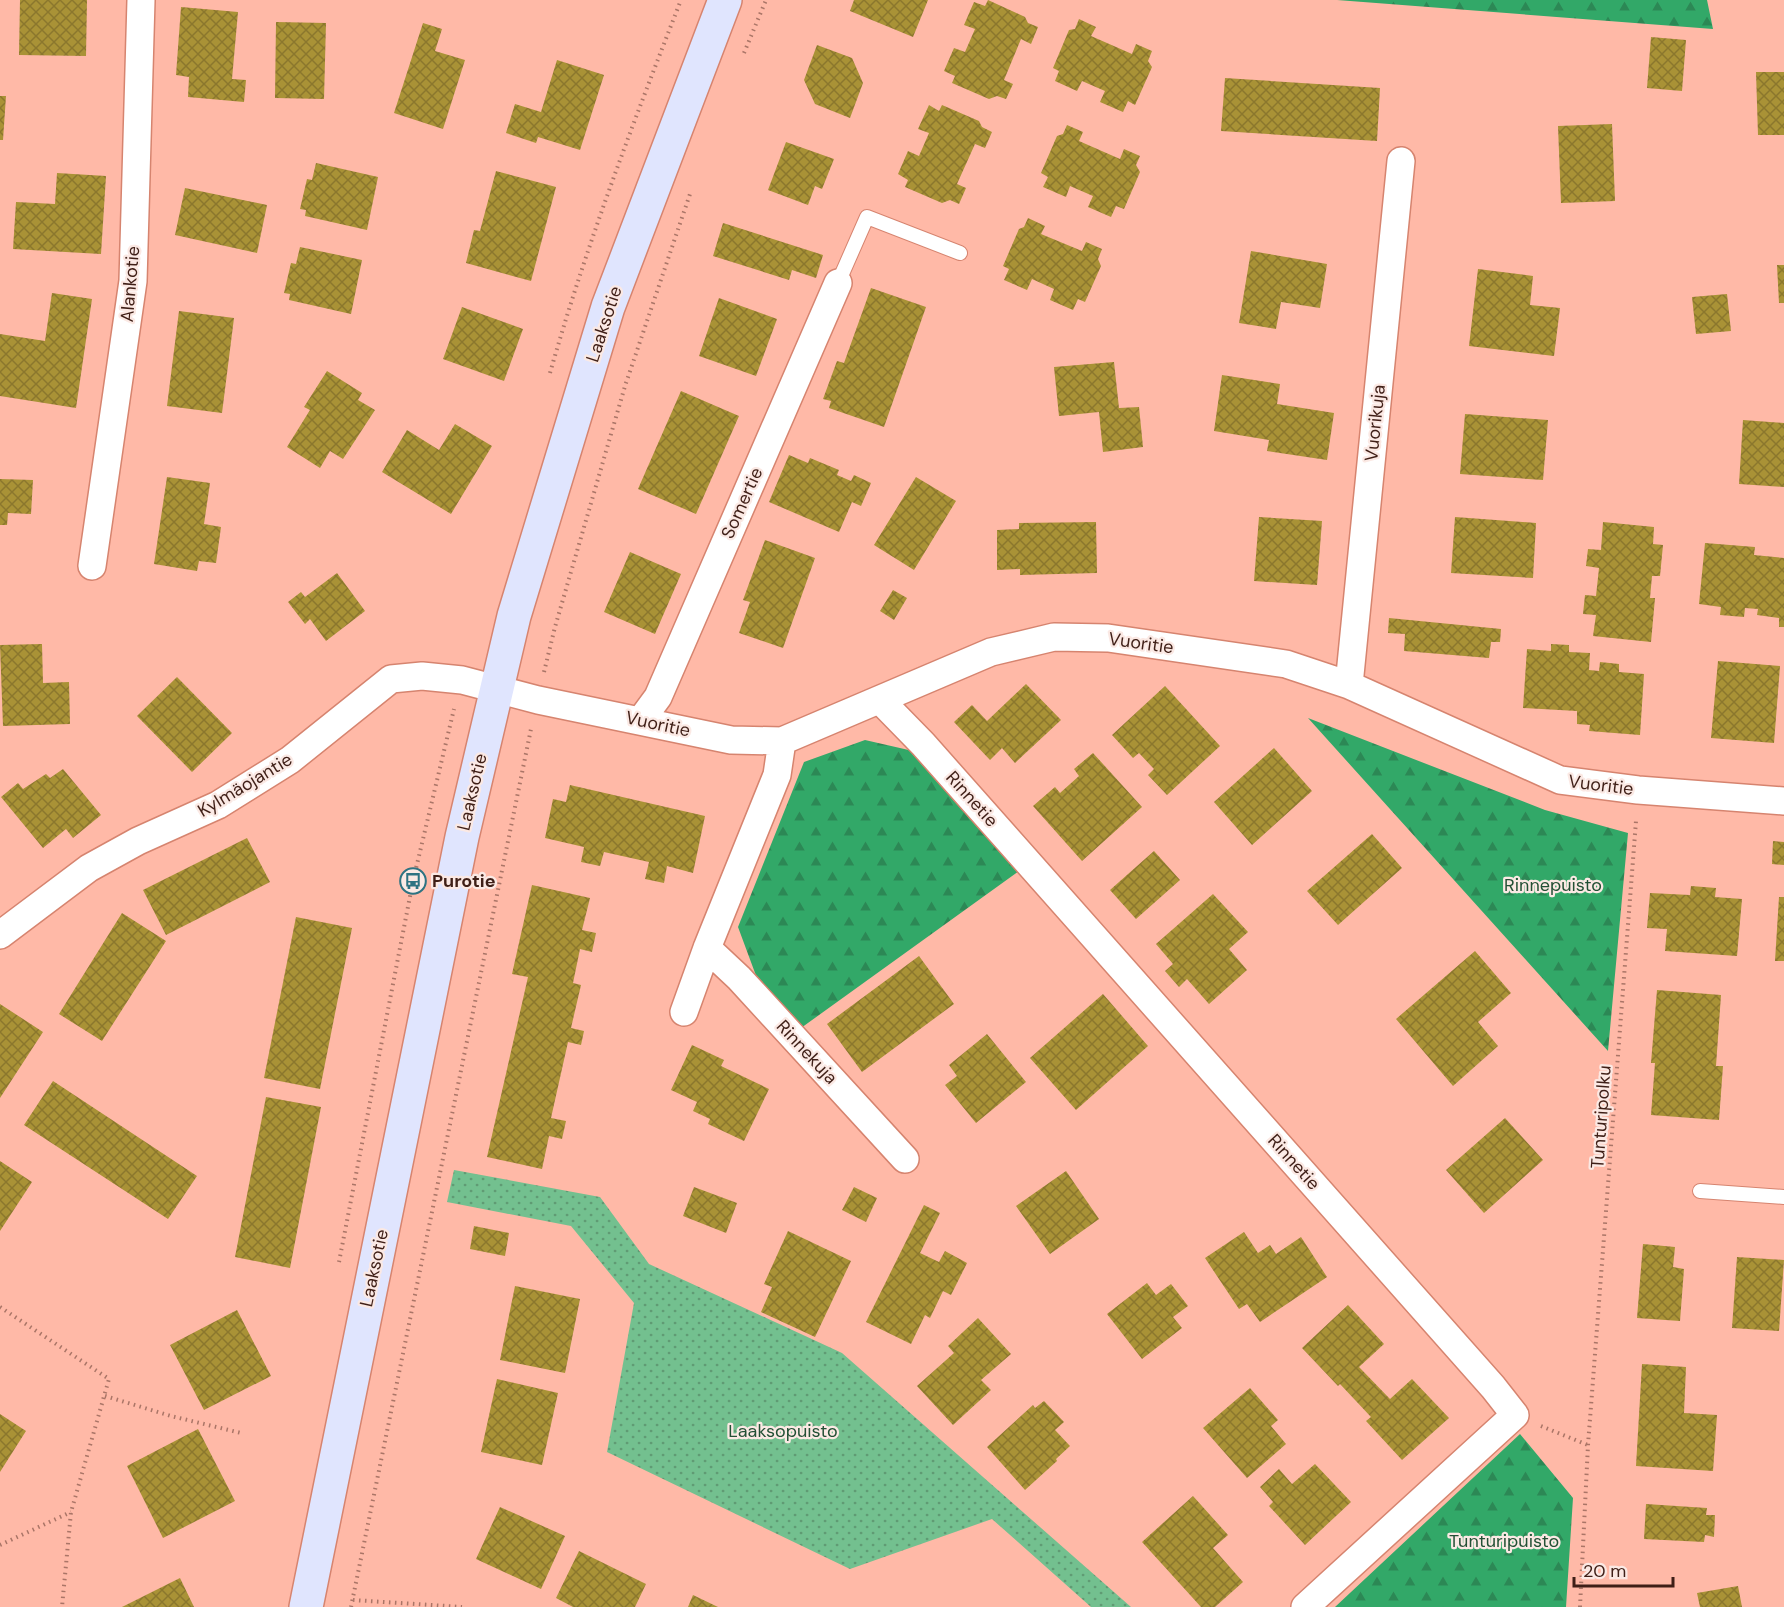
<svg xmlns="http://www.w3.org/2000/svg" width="1784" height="1607" font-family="'DM Sans',sans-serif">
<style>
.grass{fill:url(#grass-dots)}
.forest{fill:url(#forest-firs)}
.building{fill:url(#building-cross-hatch)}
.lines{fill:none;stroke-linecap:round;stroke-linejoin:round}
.lane-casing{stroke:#d6846f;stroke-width:16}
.street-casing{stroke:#d6846f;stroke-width:30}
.secondary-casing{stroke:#d6846f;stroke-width:36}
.path{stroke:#aa7567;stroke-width:4;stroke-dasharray:1.5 4.5;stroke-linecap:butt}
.lane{stroke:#fff;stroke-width:14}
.street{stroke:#fff;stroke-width:27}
.secondary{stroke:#e0e5fe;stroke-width:33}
.labels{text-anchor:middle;stroke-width:4.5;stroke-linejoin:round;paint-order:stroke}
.street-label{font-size:18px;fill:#3f1f17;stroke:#fbe9e4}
.poi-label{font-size:18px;font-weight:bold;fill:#3f1f17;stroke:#fbe9e4;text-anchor:start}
.park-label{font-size:18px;fill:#235035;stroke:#fbe9e4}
</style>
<defs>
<pattern id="grass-dots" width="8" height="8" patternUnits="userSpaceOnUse" patternTransform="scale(1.5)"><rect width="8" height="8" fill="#73c08f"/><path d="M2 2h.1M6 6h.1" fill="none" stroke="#609b74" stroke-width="1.8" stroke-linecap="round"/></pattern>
<pattern id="forest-firs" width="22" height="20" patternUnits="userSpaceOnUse" patternTransform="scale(1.5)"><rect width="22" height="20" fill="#32a868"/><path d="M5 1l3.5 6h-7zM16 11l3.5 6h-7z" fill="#2c8855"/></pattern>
<pattern id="building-cross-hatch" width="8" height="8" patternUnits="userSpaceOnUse" patternTransform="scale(1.5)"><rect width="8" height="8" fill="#a99236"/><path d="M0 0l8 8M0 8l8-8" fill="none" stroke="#8b772d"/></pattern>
</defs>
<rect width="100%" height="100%" fill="#ffb9a7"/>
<path class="grass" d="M454 1170 600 1197 649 1264 842 1353 1131 1607H1091L992 1519 850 1569 607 1452 634 1303 571 1226 447 1202Z"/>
<path class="forest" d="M1337 0H1707L1713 29Z
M1308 718 1545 810 1628 833 1608 1051Z
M865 740 913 751 1019 871 801 1028 758 981 738 927 804 762Z
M1520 1434 1573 1498 1566 1607H1335Z"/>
<path class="building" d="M20 0H87L86 56 19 55Z
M854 0H928L913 37 850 11Z
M988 0 1025 17 1028 23 1038 27 1031 44 1021 39 1004 80 1013 84 1006 99 997 96 989 99 952 83 955 76 944 71 954 48 965 52 975 29 964 25 974 2 985 6Z
M181 7 238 12 232 79 246 80 244 102 188 97 189 77 176 75Z
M1079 19 1096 27 1091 36 1132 54 1136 44 1152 51 1148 61 1152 67 1135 105 1128 101 1123 112 1100 102 1105 91 1082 81 1077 91 1055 81 1059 71 1053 68 1069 30 1075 29Z
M276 22 326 23 324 99 275 98Z
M423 23 442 29 435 51 465 60 443 129 394 113Z
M1651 37 1686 40 1682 91 1647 88Z
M817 45 852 58 863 83 850 118 815 104 804 80Z
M557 60 604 75 580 150 538 137 536 143 506 133 515 104 541 112Z
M1756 72H1784V135H1758Z
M1225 78 1380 88 1377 141 1221 131Z
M0 96H6L3 140H0Z
M929 105 939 111 942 105 979 121 982 127 992 132 985 148 975 144 957 184 966 188 959 204 950 200 942 203 905 187 908 180 898 174 908 151 919 156 929 133 918 129Z
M1612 124 1615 201 1561 203 1558 126Z
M1067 125 1083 132 1079 141 1120 159 1124 149 1140 156 1136 165 1140 172 1124 209 1116 206 1111 217 1088 207 1093 196 1070 186 1066 197 1043 187 1048 177 1041 173 1057 136 1063 134Z
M786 142 834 159 822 189 815 186 808 205 768 190Z
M316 163 378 177 367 230 305 216 306 210 300 209 307 179 312 180Z
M496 171 556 187 531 281 466 263 474 230 480 231Z
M57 173 106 176 101 254 13 249 16 202 55 204Z
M185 188 267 205 257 253 175 235Z
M1028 218 1045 226 1041 234 1082 251 1086 242 1102 249 1098 259 1101 266 1085 302 1078 299 1073 310 1050 300 1054 289 1032 279 1027 290 1004 280 1009 269 1003 266 1019 229 1024 227Z
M723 223 823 255 816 278 792 270 789 280 713 256Z
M300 247 362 260 351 314 289 300 290 294 284 293 291 263 296 264Z
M1251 251 1327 264 1320 308 1281 302 1276 329 1239 323Z
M1777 265H1784V303H1779Z
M1478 269 1533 276 1530 305 1560 308 1554 356 1469 346Z
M871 288 926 307 884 427 829 408 831 401 823 399 837 361 844 363Z
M52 293 92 299 76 408 0 396V334L45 341Z
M1727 294 1731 331 1696 334 1692 297Z
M719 298 777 319 756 376 699 356Z
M462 307 523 329 504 381 443 359Z
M179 311 234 318 222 413 167 406Z
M1114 362 1119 408 1139 407 1143 447 1103 452 1099 412 1059 416 1054 367Z
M327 371 362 393 358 400 375 410 343 459 330 451 320 468 287 447 310 410 304 407Z
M1222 375 1280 384 1277 404 1334 413 1327 460 1267 451 1269 440 1214 431Z
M681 391 739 416 696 514 638 489Z
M1465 414 1548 420 1543 480 1460 474Z
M1743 420 1784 423V487L1739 484Z
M455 424 492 446 451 514 382 472 407 430 439 450Z
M789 455 808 463 810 458 839 470 837 475 851 481 854 475 871 483 861 506 852 502 839 532 769 502Z
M167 477 210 483 204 524 221 527 216 563 199 561 197 571 154 564Z
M916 477 956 501 914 570 874 545Z
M0 479 33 480 31 514 8 513 7 525H0Z
M1259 517 1322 521 1317 585 1254 581Z
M1455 517 1536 523 1533 578 1451 573Z
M1096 522 1097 573 1020 575V569L997 570V530L1019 529V523Z
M1603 522 1654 527 1653 544 1663 545 1660 576H1652L1650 598H1655L1651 642 1593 636 1596 615 1583 614 1585 595 1596 596 1599 568 1586 566 1588 549 1601 550Z
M765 540 815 558 783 648 739 633 750 602 743 600Z
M1705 543 1755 547 1754 555 1784 558V627H1779V618L1757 615 1758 609 1745 608 1744 617 1720 615 1721 607 1699 604Z
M630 552 681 574 655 634 604 612Z
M337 573 365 611 326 641 310 619 305 624 288 602 301 592 305 597Z
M893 590 907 598 894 620 880 611Z
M1389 618 1501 629 1500 642H1491L1489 658 1404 651 1405 634 1388 633Z
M42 644 43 683 69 682 70 724 3 726 0 645Z
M1551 644 1569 645V652L1590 653 1589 670 1599 671 1600 662 1619 664V672L1644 674 1640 735 1589 731 1590 725 1577 724V711L1523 708 1527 649 1551 651Z
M1718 661 1780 666 1774 743 1711 738Z
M177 677 232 733 192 772 137 716Z
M1026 684 1061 720 1015 763 1002 748 990 760 954 722 972 705 987 721Z
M1165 686 1220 746 1167 795 1148 775 1154 769 1139 753 1133 758 1112 735Z
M1274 748 1312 791 1252 845 1214 802Z
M1093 753 1142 807 1082 861 1033 806 1055 787 1060 793 1079 776 1074 769Z
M63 769 101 815 73 838 66 829 43 848 1 797 18 783 23 789 46 774 50 778Z
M570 785 705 816 693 873 667 866 664 883 645 879 649 862 604 852 600 866 581 862 584 847 545 838 553 799 566 802Z
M1372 834 1402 868 1338 925 1307 891Z
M247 838 270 882 166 935 143 890Z
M1773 841 1784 842V865L1772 864Z
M1154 851 1180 880 1136 919 1110 890Z
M532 885 590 898 582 930 596 933 592 952 580 949 573 983 581 985 571 1028 584 1031 581 1045 568 1042 551 1118 566 1121 562 1139 549 1136 542 1169 487 1157 528 977 512 974Z
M1691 886 1716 888 1715 897 1742 899 1737 956 1665 951 1667 929 1647 928 1650 893 1690 895Z
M1213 894 1248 932 1229 949 1247 970 1209 1004 1187 979 1179 987 1165 971 1173 964 1156 944Z
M1779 897H1784V961H1775Z
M122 913 166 941 102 1041 59 1014Z
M296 917 352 928 320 1089 264 1078Z
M1475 951 1511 993 1478 1022 1498 1046 1453 1086 1396 1019Z
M919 956 954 1004 862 1072 827 1024Z
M1657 990 1721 995 1716 1066H1723L1719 1120 1651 1115 1655 1063H1651Z
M1103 994 1148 1046 1076 1110 1030 1058Z
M0 1004 43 1032 0 1098Z
M987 1034 1026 1082 976 1123 945 1085 957 1076 949 1065Z
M692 1045 724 1060 721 1066 769 1089 744 1141 708 1124 710 1119 693 1111 697 1102 671 1090Z
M53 1081 197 1176 168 1219 24 1125Z
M266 1097 321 1107 290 1268 235 1257Z
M1505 1118 1543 1160 1484 1213 1446 1170Z
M0 1161 32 1182 0 1231Z
M1066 1171 1099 1219 1050 1254 1016 1206Z
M694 1187 737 1203 726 1233 683 1216Z
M854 1187 877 1198 866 1222 842 1210Z
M924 1205 940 1213 920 1253 939 1262 945 1251 967 1263 951 1295 943 1291 930 1318 925 1315 911 1344 866 1322Z
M474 1226 509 1233 505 1256 470 1249Z
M788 1231 851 1261 815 1337 761 1312 772 1287 764 1284Z
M1244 1232 1258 1253 1270 1245 1276 1254 1301 1237 1327 1277 1260 1322 1247 1304 1239 1309 1205 1258Z
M1643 1244 1675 1247 1673 1267 1684 1269 1680 1321 1637 1318Z
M1737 1257 1784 1260 1779 1331 1732 1328Z
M1147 1283 1156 1295 1171 1284 1188 1306 1173 1317 1182 1328 1142 1359 1107 1314Z
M515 1286 580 1299 565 1373 500 1360Z
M1348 1305 1384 1344 1359 1367 1390 1399 1412 1379 1449 1418 1402 1460 1366 1421 1371 1417 1340 1384 1338 1386 1302 1348Z
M237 1310 271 1376 204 1410 170 1345Z
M978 1318 1011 1354 981 1380 991 1390 953 1425 917 1386 954 1353 948 1346Z
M1642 1364 1686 1367 1684 1413 1717 1415 1713 1471 1636 1466Z
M497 1379 558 1393 542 1465 481 1452Z
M1250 1388 1278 1420 1271 1426 1286 1444 1247 1478 1203 1428Z
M1044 1401 1064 1422 1055 1430 1070 1446 1056 1459 1057 1461 1025 1490 987 1447 1033 1405 1035 1408Z
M0 1414 26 1431 0 1472Z
M198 1429 235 1501 163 1538 127 1466Z
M1315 1464 1351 1502 1305 1545 1269 1506 1273 1502 1260 1487 1279 1469 1292 1484Z
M1193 1496 1228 1535 1213 1548 1243 1582 1215 1607H1201L1142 1542Z
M1646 1504 1707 1508 1706 1515H1715L1714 1537 1705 1535 1704 1542 1644 1539Z
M500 1507 565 1536 541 1589 476 1559Z
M579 1551 646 1584 635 1607H573L556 1598Z
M180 1578 194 1607H122Z
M1738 1586 1742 1607H1700L1697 1593Z
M693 1595 718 1607H688Z"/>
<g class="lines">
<g class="lane-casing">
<path id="lane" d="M838 283 867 217 960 253
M1700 1191 1784 1197"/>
</g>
<g class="street-casing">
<path id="street" d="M92 566 133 281 141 0
M1349 685 1401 161
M880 700 923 744 1493 1387 1515 1415 1305 1607
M641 720 658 697 838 283
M0 935 89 868 138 841 218 805 290 760 391 679 422 676 462 680 538 700 731 740 782 741 991 652 1054 637 1108 638 1286 664 1349 685 1560 780 1638 790 1784 801
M707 948 739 978 905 1159
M684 1012 707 948 777 775 782 741"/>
</g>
<g class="secondary-casing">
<path id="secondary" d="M306 1607 462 837 514 616 608 307 725 0"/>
</g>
<path class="path" d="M744 53 766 0
M550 373C586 246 633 123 681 0
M544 672 555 627 625 386 690 194
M339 1262 413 881 454 709
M0 1307 109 1379 71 1512 62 1607
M105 1396 171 1416 241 1433
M1541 1426 1588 1445
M0 1545 71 1512
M353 1600 462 1607
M351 1607 531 729
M1580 1607 1588 1445 1636 821"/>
<use href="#lane" class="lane"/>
<use href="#street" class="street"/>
<use href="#secondary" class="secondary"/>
</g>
<defs>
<g id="bus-ring" transform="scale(1.35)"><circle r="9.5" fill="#fbe9e4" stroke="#2e7382" stroke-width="1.5"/><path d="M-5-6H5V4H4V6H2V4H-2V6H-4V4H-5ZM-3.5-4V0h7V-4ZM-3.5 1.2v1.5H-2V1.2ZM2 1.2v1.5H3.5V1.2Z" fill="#2e7382"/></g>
</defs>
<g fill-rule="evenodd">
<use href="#bus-ring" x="413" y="881"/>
</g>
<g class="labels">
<g class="street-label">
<text transform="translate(130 284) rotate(-85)" y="6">Alankotie</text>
<text transform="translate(604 324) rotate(-72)" y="6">Laaksotie</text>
<text transform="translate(1375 423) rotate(-84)" y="6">Vuorikuja</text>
<text transform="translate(742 503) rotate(-66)" y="6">Somertie</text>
<text transform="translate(1141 643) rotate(8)" y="6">Vuoritie</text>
<text transform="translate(658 724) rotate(12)" y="6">Vuoritie</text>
<text transform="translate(245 785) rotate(-31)" y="6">Kylmäojantie</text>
<text transform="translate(1601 785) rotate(7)" y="6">Vuoritie</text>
<text transform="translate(472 792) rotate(-77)" y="6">Laaksotie</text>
<text transform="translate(972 799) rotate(48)" y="6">Rinnetie</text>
<text transform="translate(807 1052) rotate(47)" y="6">Rinnekuja</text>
<text transform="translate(1601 1117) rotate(-86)" y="6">Tunturipolku</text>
<text transform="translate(1294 1162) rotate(48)" y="6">Rinnetie</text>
<text transform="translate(374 1268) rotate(-78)" y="6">Laaksotie</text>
</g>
<g class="poi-label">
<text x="432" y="887">Purotie</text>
</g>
<g class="park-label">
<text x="1553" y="891">Rinnepuisto</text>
<text x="783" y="1437">Laaksopuisto</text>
<text x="1504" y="1547">Tunturipuisto</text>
</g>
</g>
<path d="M1574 1577v9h99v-9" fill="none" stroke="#3f1f17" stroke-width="3"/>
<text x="1583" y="1577" font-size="18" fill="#3f1f17" stroke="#fbe9e4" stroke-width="4.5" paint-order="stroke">20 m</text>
</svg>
